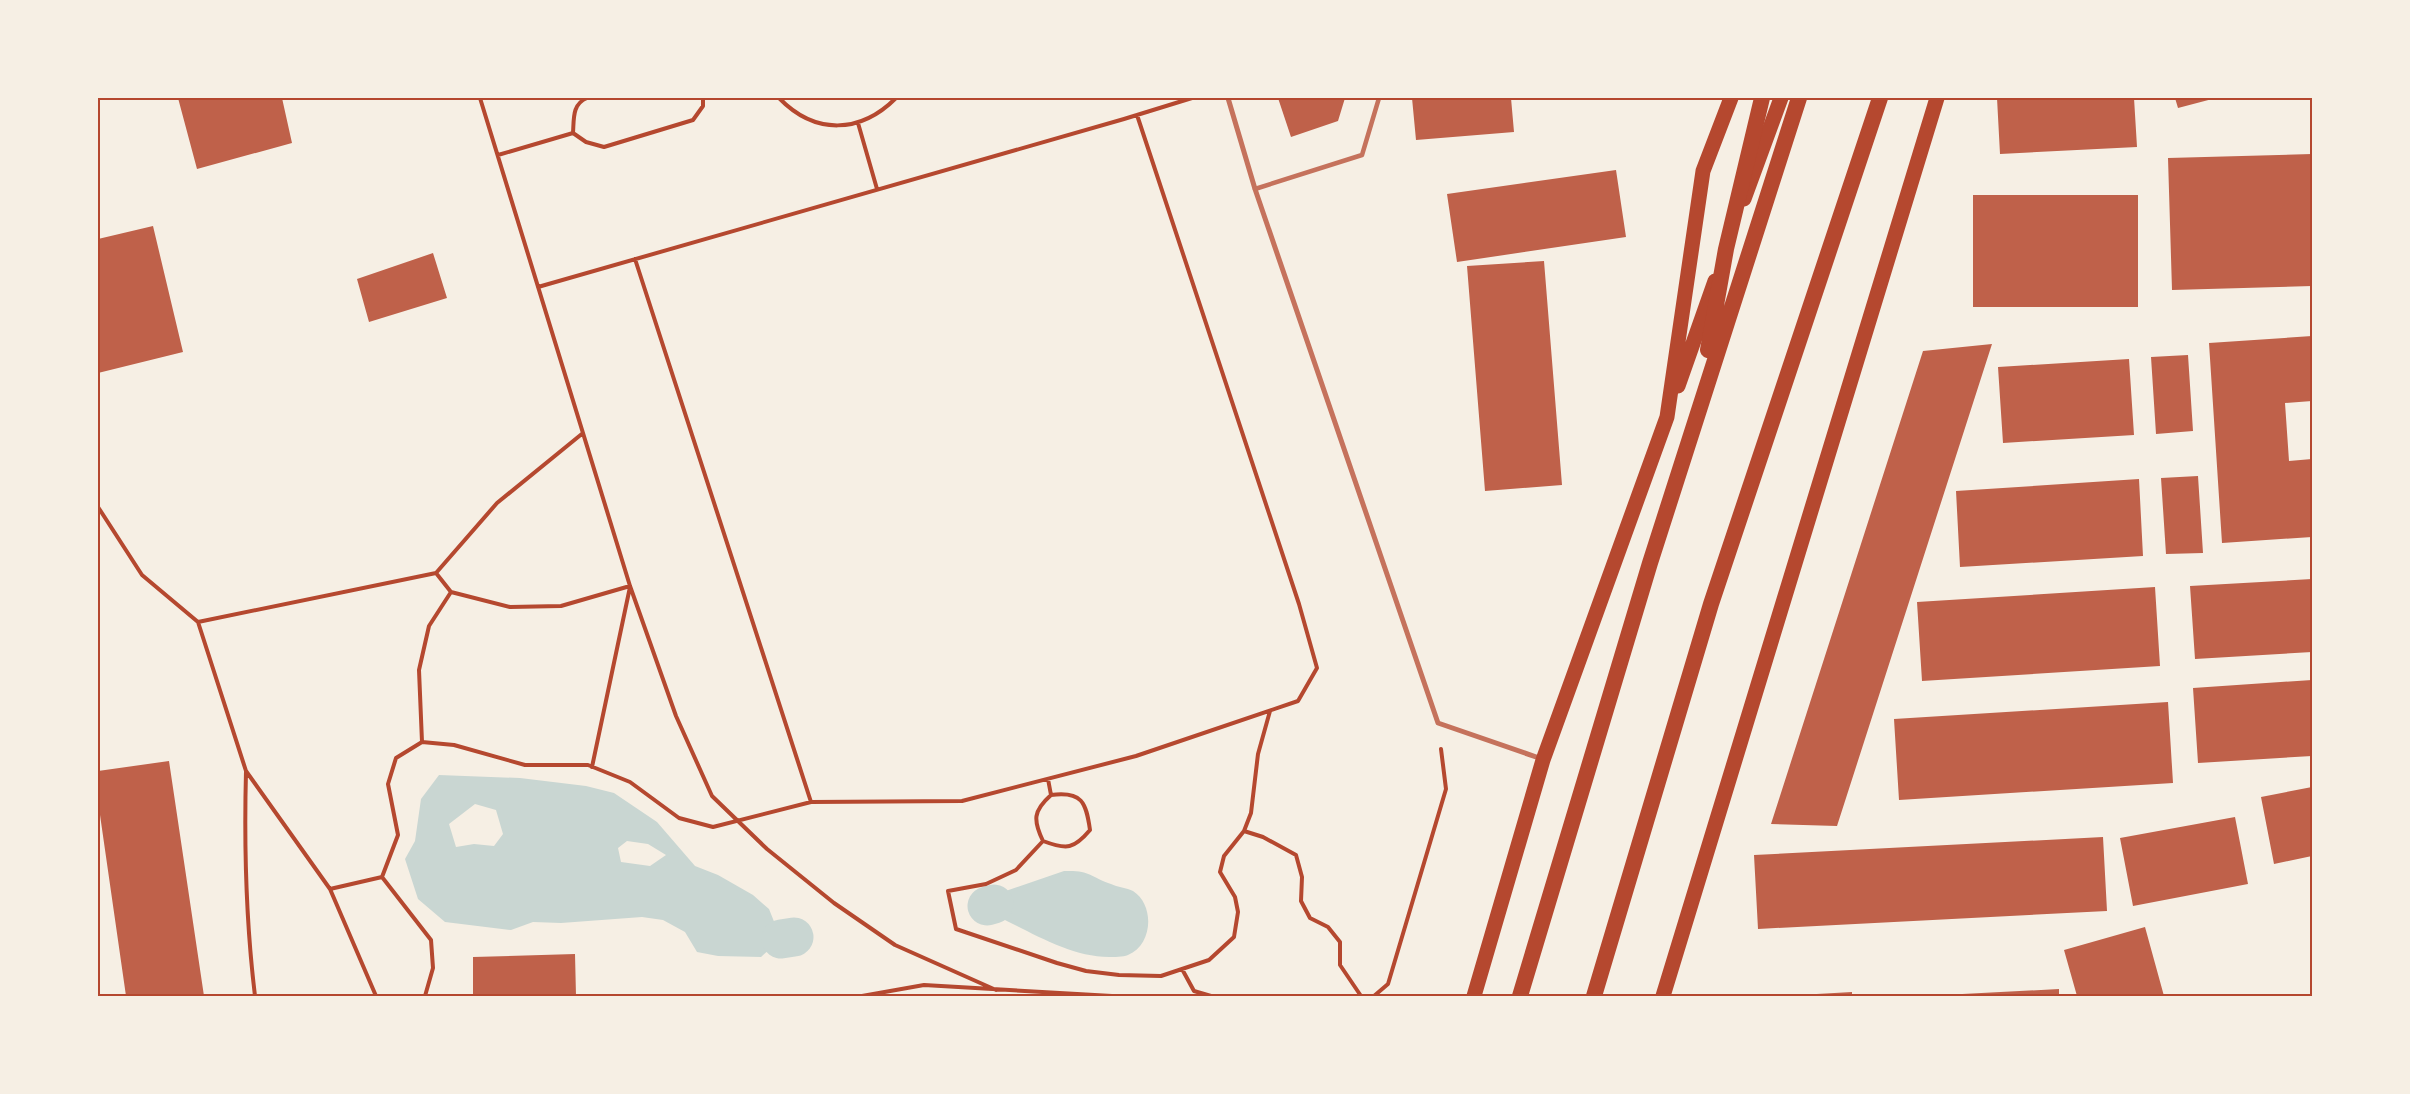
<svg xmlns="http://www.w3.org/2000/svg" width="2410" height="1094" font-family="'Noto Serif',serif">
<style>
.water{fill:#c9d6d2;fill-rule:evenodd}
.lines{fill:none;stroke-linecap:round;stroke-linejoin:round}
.canal{stroke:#c9d6d2;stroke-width:39}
.building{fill:#bf614a}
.path{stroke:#b5482f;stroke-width:4}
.service{stroke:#c5725c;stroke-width:4.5}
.pedestrian{stroke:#c5725c;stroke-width:5}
.primary{stroke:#b5482f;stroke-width:15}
.trunk{stroke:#b5482f;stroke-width:16}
.neatline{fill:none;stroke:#b5482f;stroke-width:2}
</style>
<rect width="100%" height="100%" fill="#f6efe4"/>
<path class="water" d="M439 775 520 778 586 786 614 793 657 822 695 866 718 875 753 895 769 909 781 939 761 957 718 956 697 952 685 932 663 920 642 917 561 923 533 922 511 930 445 922 418 899 405 859 415 841 421 799ZM475 804 496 810 503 834 494 846 474 844 456 847 449 824ZM627 841 648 844 666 855 650 866 621 862 618 848Z
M1064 871C1090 870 1089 876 1111 884 1117 887 1127 888 1133 891 1155 905 1153 945 1128 955 1123 957 1114 957 1109 957 1071 957 1032 933 999 917L994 904 997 894Z"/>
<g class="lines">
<path class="canal" d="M987 906 994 904
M781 939 794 937"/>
</g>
<path class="building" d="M178 98H282L292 143 197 169Z
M1278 98H1345L1338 121 1291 137Z
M1412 98H1511L1514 132 1416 140Z
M1997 98H2134L2137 147 2000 154Z
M2175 98H2216L2178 108Z
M2312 154V286L2172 290 2168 158Z
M1616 170 1626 237 1457 262 1447 194Z
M1973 195H2138V307H1973Z
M153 226 183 352 98 373V239Z
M433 253 447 298 369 322 357 279Z
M1544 261 1562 485 1485 491 1467 266Z
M2312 336V401L2285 403 2289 461 2312 459V537L2222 543 2209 343Z
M1992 344 1837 826 1771 824 1923 351Z
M2188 355 2193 431 2156 434 2151 357Z
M2129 359 2134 435 2003 443 1998 367Z
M2198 476 2203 553 2166 554 2161 478Z
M2139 479 2143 556 1960 567 1956 491Z
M2312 579V652L2195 659 2190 586Z
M2155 587 2160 666 1922 681 1917 602Z
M2312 680V756L2198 763 2193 688Z
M2168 702 2173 783 1899 800 1894 719Z
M169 761 204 996H126L98 801V771Z
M2312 787V856L2274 864 2261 797Z
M2235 817 2248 884 2133 906 2120 838Z
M2103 837 2107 911 1758 929 1754 855Z
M2145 927 2164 996H2077L2064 950Z
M575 954 576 996H473V957Z
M2059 989V996H1943V995Z
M1852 992V996H1799V995Z"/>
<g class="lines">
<path class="path" d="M480 98 630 586 676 716 712 796 767 849 834 903 895 945 996 990
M779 98C815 135 860 134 896 98
M858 123 877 189
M573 133 586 142 604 147 693 120 703 106V98
M573 133C574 119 572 104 587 98
M498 155 573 133
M635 259 811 802
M538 287 1124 119 1192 98
M98 507 142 575 198 622 246 771 330 889 382 877 398 835 388 784 396 758 422 742 454 745 525 765H588L630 782 679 818 713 827 811 802 962 801 1136 756 1298 701 1317 668 1299 604 1137 115
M436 573 451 592 510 607 561 606 630 586
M198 622 436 573 497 503 583 433
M422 742 419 670 429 626 451 592
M592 767 630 587
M246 771C244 846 246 922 255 996
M1048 779 1051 795C1033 811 1033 820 1043 841 1067 850 1074 849 1090 830 1086 802 1082 791 1051 795
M1244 831 1263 837 1296 855 1302 877 1301 901 1310 918 1328 927 1340 942V965L1361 996
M1043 841 1016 870 986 884 948 891 956 929 1057 963 1086 971 1119 975 1161 976 1209 960 1234 937 1238 912 1235 897 1220 872 1224 856 1244 831 1251 813 1258 754 1270 711
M382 877 431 940 433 968 425 996
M330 889 376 996
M1182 969 1194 991 1211 996
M862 996 924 985 1112 996
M1374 996 1388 984 1446 789 1441 749"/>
<path class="service" d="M1255 189 1362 155 1379 98"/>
<path class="pedestrian" d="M1228 98 1255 189 1438 723 1542 759"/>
<path class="primary" d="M1744 199 1781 98
M1678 386 1715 281
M1474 996 1543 760 1667 417 1703 171 1731 98
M1663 996 1937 98"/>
<path class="trunk" d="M1708 350 1726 249 1762 98
M1520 996 1650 563 1799 98
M1594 996 1711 604 1880 98"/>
</g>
<rect width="2410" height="1094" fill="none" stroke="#f6efe4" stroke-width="198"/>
<rect x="99" y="99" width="2212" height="896" class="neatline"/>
</svg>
